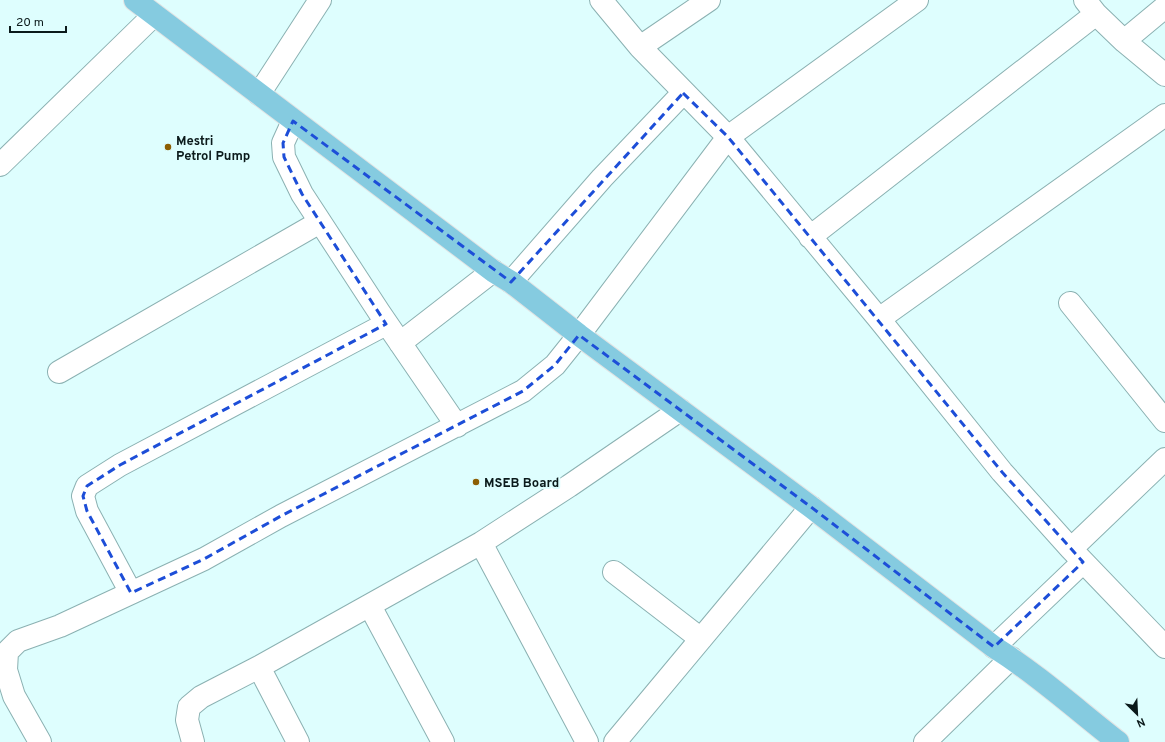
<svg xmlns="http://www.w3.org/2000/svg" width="1165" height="742" font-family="Overpass,sans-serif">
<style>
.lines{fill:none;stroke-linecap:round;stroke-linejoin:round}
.minor-casing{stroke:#8bb1b2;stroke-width:24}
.major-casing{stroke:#e2e4e4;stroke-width:24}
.minor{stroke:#fff;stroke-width:22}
.major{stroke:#85cbe0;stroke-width:22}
.marked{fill:none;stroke:#1d4ed8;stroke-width:3;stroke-dasharray:8 5;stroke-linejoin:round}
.poi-dot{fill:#8c5e03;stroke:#defefe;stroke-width:1.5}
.labels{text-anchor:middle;stroke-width:4;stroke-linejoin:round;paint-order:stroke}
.poi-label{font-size:13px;font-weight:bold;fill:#0b1a1b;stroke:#defefe;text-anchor:start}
</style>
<rect width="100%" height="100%" fill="#defefe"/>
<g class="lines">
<g class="minor-casing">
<path id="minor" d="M601 0 640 47 728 137 879 319 1002 472 1071 549 1165 647
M1096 14 1124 41 1165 75
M1124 41 1165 7
M640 47 709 0
M259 94 320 0
M293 121 283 143 284 157 302 194 379 312 457 426
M0 165 154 15
M810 237 1096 14 1085 0
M511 282 602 178 683 93
M1070 303 1165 421
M879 319 1165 115
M400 343 493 271
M59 372 320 222
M481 543 587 742
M1071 549 1165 459
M614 572 701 639
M131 593 87 511 83 496 87 486 120 465 386 324
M370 606 443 742
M994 647 1083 562
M259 667 298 742
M40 742 14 696 6 670 7 652 18 641 60 626 204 559 281 516 523 391 555 365 579 335 728 137 917 0
M193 742 187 720 189 707 201 697 259 667 481 543 569 486 680 410
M615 742 811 507
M925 742 1011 658"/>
</g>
<g class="major-casing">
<path id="major" d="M135 0 493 271 511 282 579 335 811 507 994 647C1038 675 1077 710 1118 742"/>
</g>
<use href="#minor" class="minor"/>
<use href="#major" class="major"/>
</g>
<path class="marked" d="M683 93 728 137 1002 472 1083 562 994 647 811 507 579 335 555 365 523 391 281 516 204 559 131 593 87 511 83 496 87 486 120 465 386 324 302 194 284 157 283 143 293 121 511 282Z"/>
<g class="poi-dot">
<circle cx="168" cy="147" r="4"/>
<circle cx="476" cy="482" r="4"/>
</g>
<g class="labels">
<g class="poi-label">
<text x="176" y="145">Mestri<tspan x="176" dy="15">Petrol Pump</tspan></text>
<text x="484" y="487">MSEB Board</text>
</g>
</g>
<g transform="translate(1137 714) rotate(156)" stroke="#defefe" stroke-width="3" paint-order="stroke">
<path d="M0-3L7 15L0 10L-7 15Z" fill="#0b1a1b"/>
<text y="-6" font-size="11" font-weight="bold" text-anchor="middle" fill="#0b1a1b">N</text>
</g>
<path d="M10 26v6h56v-6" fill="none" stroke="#0b1a1b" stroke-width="2"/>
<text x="16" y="26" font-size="12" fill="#0b1a1b" stroke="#defefe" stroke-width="3" paint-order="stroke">20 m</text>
</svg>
